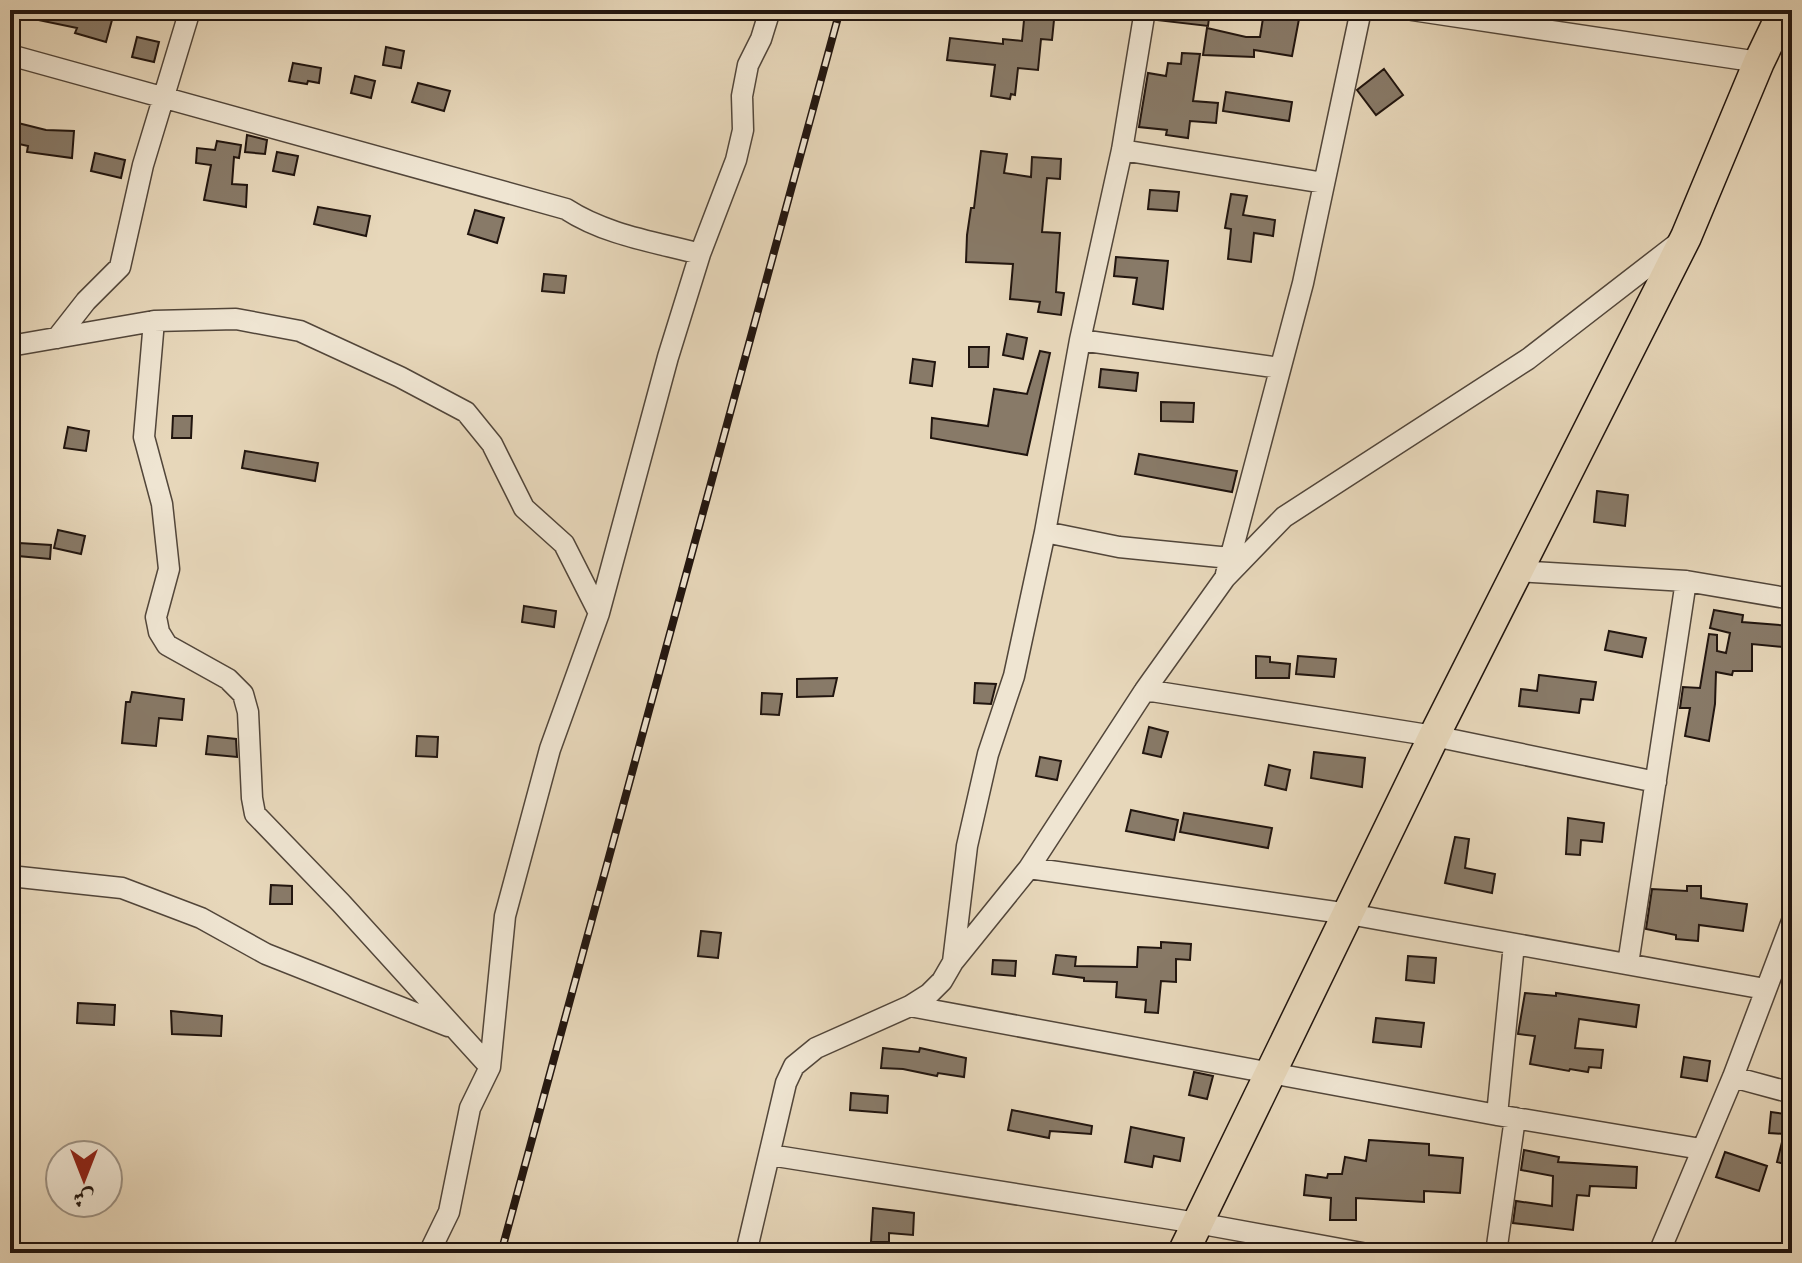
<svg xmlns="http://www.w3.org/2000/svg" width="1802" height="1263" font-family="'Sorts Mill Goudy',Amiri,serif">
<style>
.building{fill:#887a68;stroke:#21150f;stroke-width:2}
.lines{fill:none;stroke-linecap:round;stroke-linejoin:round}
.street-casing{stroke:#52463a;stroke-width:23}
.primary-casing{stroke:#21150f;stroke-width:33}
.street{stroke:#efe5d2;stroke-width:20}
.primary{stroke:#e7d7ba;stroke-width:30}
.rail-casing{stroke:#21150f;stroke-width:8}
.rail{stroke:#efe5d2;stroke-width:5;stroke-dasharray:15;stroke-linecap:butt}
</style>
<rect width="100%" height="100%" fill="#e7d7ba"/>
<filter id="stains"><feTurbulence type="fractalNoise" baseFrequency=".0025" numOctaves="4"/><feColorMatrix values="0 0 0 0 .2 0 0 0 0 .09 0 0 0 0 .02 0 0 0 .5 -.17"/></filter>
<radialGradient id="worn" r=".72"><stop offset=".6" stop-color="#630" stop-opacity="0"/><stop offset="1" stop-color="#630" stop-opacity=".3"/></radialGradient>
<path class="building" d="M20 10H78L112 20 106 42 75 33 77 28 19 16Z
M1025 10H1055L1052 40 1041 39 1038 70 1018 68 1015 95 1011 94 1010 99 991 96 995 65 947 60 950 38 1003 44V39L1022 41Z
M1158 10H1210L1208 26 1156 20Z
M1264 12 1299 19 1292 56 1254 50V57L1203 55 1207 28 1246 37H1260Z
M137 37 159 42 154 62 132 57Z
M386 47 404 51 401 68 383 65Z
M1182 53 1200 54 1193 101 1218 103 1216 123 1190 121 1188 138 1166 135 1167 130 1139 127 1148 73 1166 76 1168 63 1181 64Z
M293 63 321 68 319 83 308 81 307 84 289 81Z
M1384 69 1403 95 1376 115 1357 90Z
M355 76 375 81 371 98 351 93Z
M418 83 450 91 444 111 412 102Z
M1226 92 1292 102 1289 121 1223 111Z
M10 121 46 130 74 131 72 158 27 152 28 146 10 142Z
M247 135 267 140 265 154 245 152Z
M217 141 241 145 239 158 234 157 232 184 247 185 246 207 204 200 211 165 196 163 197 148 215 150Z
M981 151 1007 154 1004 173 1031 177 1032 157 1061 159 1060 179 1047 178 1042 232 1060 233 1056 292 1064 293 1061 315 1038 312 1040 302 1010 299 1013 264 966 262 967 235 971 208H974Z
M277 152 298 156 294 175 273 171Z
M95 153 125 160 121 178 91 171Z
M1150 190 1179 192 1177 211 1148 209Z
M1231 194 1247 196 1243 215 1275 220 1273 236 1254 233 1251 262 1228 259 1231 229 1225 228Z
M318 207 370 216 366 236 314 224Z
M475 210 504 218 497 243 468 234Z
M1116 257 1168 261 1163 309 1133 304 1137 278 1114 276Z
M544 274 566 276 564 293 542 291Z
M1007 334 1027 338 1023 359 1003 355Z
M969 347H989L988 367H969Z
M1040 351 1050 353 1027 455 931 438 932 418 988 426 994 389 1027 394Z
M913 359 935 362 932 386 910 383Z
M1101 369 1138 373 1136 391 1099 387Z
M1161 402 1194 403 1193 422 1161 421Z
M173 416H192L191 438H172Z
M68 427 89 431 86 451 64 448Z
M245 451 318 463 315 481 242 468Z
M1139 454 1237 471 1232 492 1135 474Z
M1597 491 1628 495 1625 526 1594 522Z
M58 530 85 536 81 554 54 548Z
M19 543 51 545 50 559 18 556Z
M524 606 556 611 554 627 522 622Z
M1714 610 1743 615 1742 622 1792 626V648L1752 644V671H1733L1732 675 1716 672 1715 704 1709 741 1685 736 1690 708H1680L1683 687 1700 688 1709 634 1717 635V651L1726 653 1730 633 1710 628Z
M1609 631 1646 638 1642 657 1605 650Z
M1256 656 1270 657V662L1290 664 1289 678H1256Z
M1298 656 1336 659 1334 677 1296 674Z
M1539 675 1596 682 1593 700 1581 699 1579 713 1519 706 1521 689 1537 691Z
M837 678 833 696 797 697V679Z
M975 683 996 684 991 704 974 703Z
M132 692 184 699 182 720 159 718 156 746 122 743 126 702H130Z
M762 693 782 694 779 715 761 714Z
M1149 727 1168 732 1161 757 1143 753Z
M208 736 236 739 237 757 206 754Z
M417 736 438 737 437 757 416 756Z
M1314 752 1365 758 1362 787 1311 778Z
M1040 757 1061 761 1057 780 1036 776Z
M1269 765 1290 770 1286 790 1265 785Z
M1131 810 1178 820 1174 840 1126 831Z
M1184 813 1272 828 1268 848 1180 832Z
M1568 818 1604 823 1602 842 1581 840 1580 855 1566 854Z
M1455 837 1469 839 1465 868 1495 874 1492 893 1445 883Z
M271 885 292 886V904H270Z
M1687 886H1701V898L1747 904 1743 931 1699 925 1698 941 1676 939V935L1646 929 1652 889 1687 891Z
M701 931 721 933 718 958 698 956Z
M1161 942 1191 944 1190 960 1176 959V982L1161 981 1158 1013 1145 1012 1146 1000 1116 997 1117 982 1084 981V978L1053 974 1056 955 1076 957 1075 966 1137 967 1138 947 1161 948Z
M1408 956 1436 958 1434 983 1406 980Z
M993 960 1016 961 1015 976 992 974Z
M1525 993 1556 996V993L1639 1005 1636 1027 1579 1019 1575 1048 1603 1050 1601 1068 1589 1067 1588 1072 1570 1069 1569 1071 1530 1064 1535 1036 1518 1034Z
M78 1003 115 1005 114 1025 77 1023Z
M171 1011 222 1016 221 1036 172 1034Z
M1376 1018 1424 1023 1421 1047 1373 1042Z
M883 1048 919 1052 920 1048 966 1058 964 1077 938 1073 937 1076 903 1069 881 1068Z
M1684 1057 1710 1061 1707 1081 1681 1077Z
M1194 1072 1213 1076 1207 1099 1189 1095Z
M851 1093 888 1096 887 1113 850 1110Z
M1012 1110 1092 1126 1091 1134 1050 1131 1049 1138 1008 1130Z
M1771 1112 1792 1115V1166L1777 1162 1784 1134 1769 1133Z
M1131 1127 1184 1138 1180 1161 1154 1156 1152 1167 1125 1162Z
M1369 1140 1429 1144V1155L1463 1158 1460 1193 1424 1191V1202L1356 1198V1220H1330L1331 1198 1304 1195 1306 1175 1327 1178 1328 1174H1342L1345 1157 1366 1161Z
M1524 1150 1559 1157 1558 1162 1637 1167 1636 1188 1590 1186 1589 1196 1577 1195 1573 1230 1513 1223 1516 1201 1552 1206 1553 1176 1521 1170Z
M1725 1152 1767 1166 1759 1191 1716 1177Z
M873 1208 914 1213 913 1235 889 1233V1242H871Z"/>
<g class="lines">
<g class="street-casing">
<path id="street" d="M1412 10 1759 62
M10 55 566 209C606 235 655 242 700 254
M1122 150 1324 183
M154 321 144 437 162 504 169 569 156 617 159 632 167 645 228 679 243 694 248 712 252 798 255 814 341 903 490 1067
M57 338 86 301 120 267 143 165 190 10
M1080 340 1280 368
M10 346 154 321 236 319 300 331 400 377 466 412 492 444 524 508 564 544 599 613
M1045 532 1119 547 1230 558
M1516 571 1686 581 1792 599
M1226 574 1303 283 1361 10
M1145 690 1434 736 1656 782
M1029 868 1349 914 1765 989
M10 876 122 888 201 918 266 954 448 1026
M953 962 967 846 988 754 1014 676 1045 532 1080 340 1122 150 1145 10
M1628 964 1686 581
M910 1006 1497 1115 1701 1149
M1733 1077 1792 1093
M1497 1115 1514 944
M770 1155 1197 1223 1362 1253
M429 1253 449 1212 470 1108 490 1067 505 916 550 749 599 613 668 357 700 254 736 160 743 130 742 96 748 65 761 39 770 10
M746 1253 786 1083 794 1066 816 1048 910 1006 929 994 942 981 953 962 1029 868 1145 690 1225 578 1284 517 1528 359 1678 243
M1496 1253 1515 1118
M1659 1253 1733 1077 1792 921"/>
</g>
<g class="primary-casing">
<path id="primary" d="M1183 1253 1434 736 1686 237 1759 62 1784 10"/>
</g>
<use href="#street" class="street"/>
<use href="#primary" class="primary"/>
<g class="rail-casing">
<path id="rail" d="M501 1253 840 10"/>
</g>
<use href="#rail" class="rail"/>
</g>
<rect width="1802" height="1263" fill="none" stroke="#e7d7ba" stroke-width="40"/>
<rect x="12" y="12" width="1778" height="1239" fill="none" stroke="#21150f" stroke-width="4"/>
<rect x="20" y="20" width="1762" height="1223" fill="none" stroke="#21150f" stroke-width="2"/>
<g transform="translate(84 1179) rotate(180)"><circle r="38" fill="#efe5d2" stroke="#9d9284" stroke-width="2"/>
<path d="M0-6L14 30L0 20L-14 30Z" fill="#8f2418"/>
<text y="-12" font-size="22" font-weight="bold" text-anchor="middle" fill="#21150f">ش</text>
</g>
<rect width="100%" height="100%" filter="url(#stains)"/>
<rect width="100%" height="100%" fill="url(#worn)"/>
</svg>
